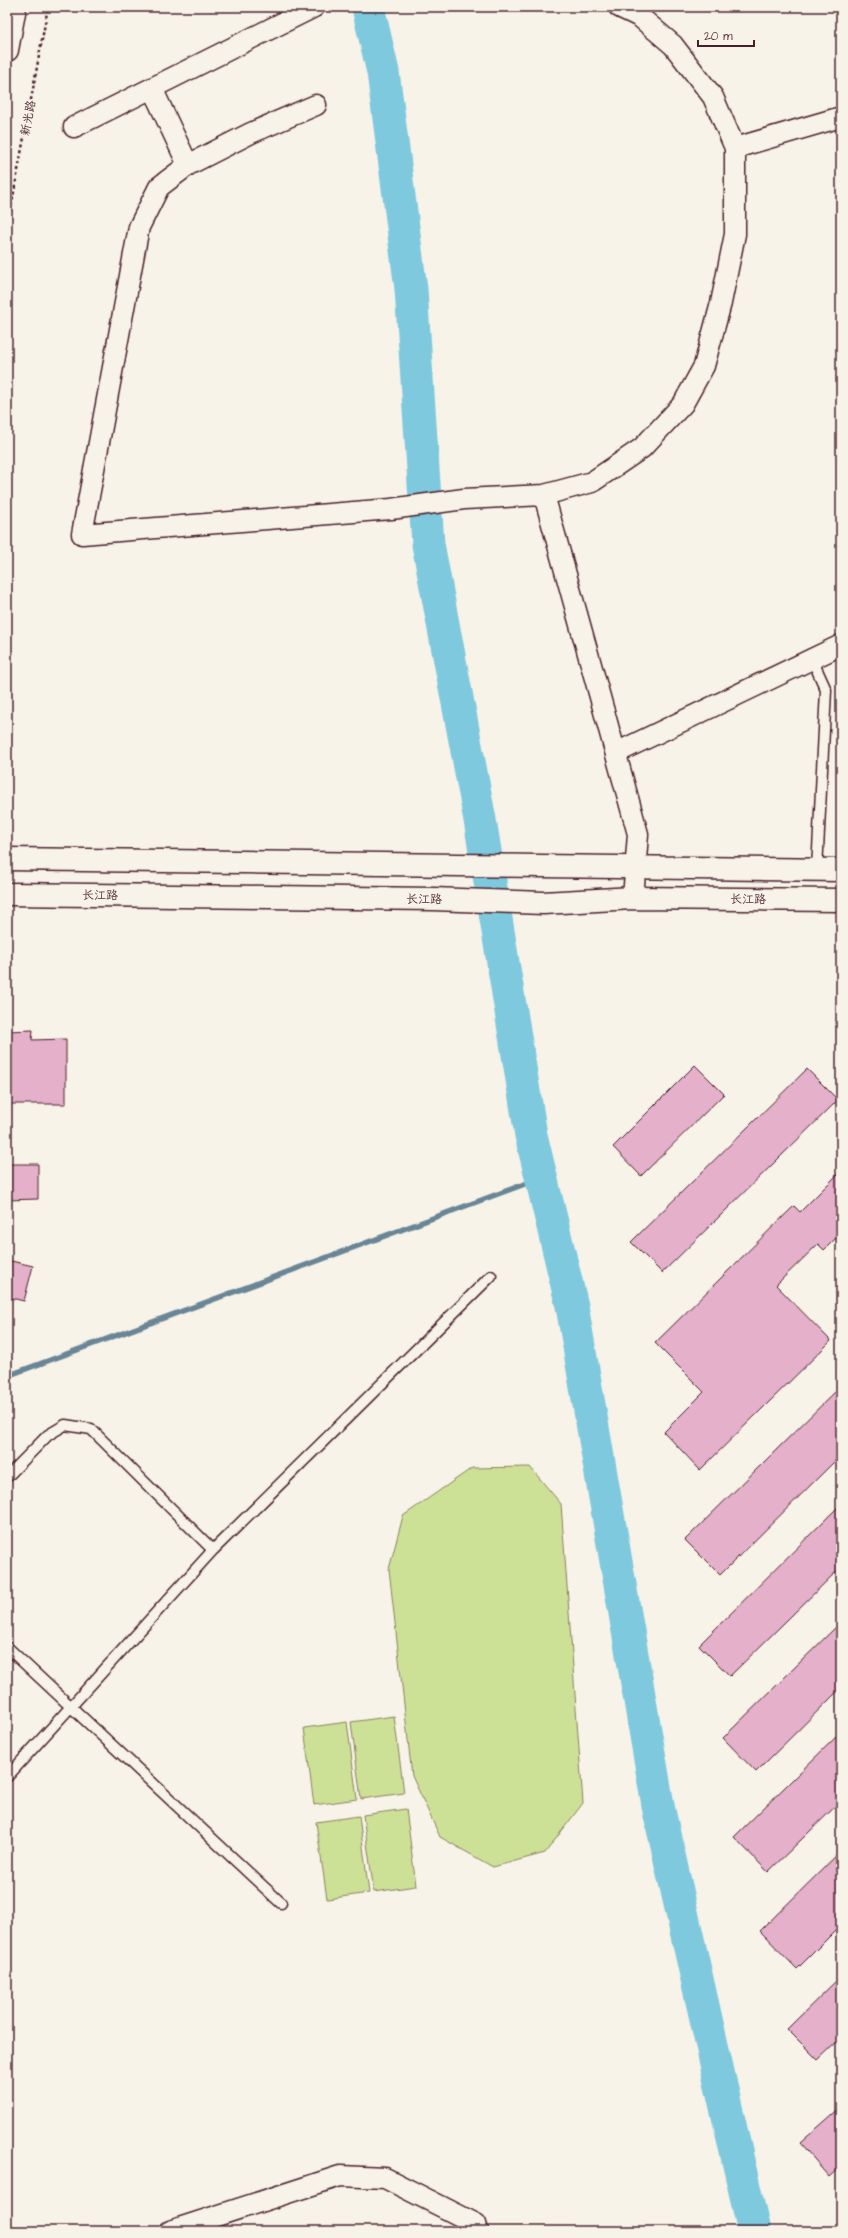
<svg xmlns="http://www.w3.org/2000/svg" width="848" height="2238" font-family="'Architects Daughter','LXGW WenKai TC',sans-serif">
<style>
.green{fill:#cce196;stroke:#8b8060}
.lines{fill:none;stroke-linecap:round;stroke-linejoin:round}
.stream{stroke:#698596;stroke-width:5.5}
.river{stroke:#7ec9de;stroke-width:33}
.building{fill:#e5b0c9;stroke:#4a1f2b}
.service-casing{stroke:#4a1f2b;stroke-width:13}
.minor-casing{stroke:#4a1f2b;stroke-width:23}
.secondary-casing{stroke:#4a1f2b;stroke-width:25}
.path{stroke:#4a1f2b;stroke-width:2.5;stroke-dasharray:3 3;stroke-linecap:butt}
.service{stroke:#f7f3e8;stroke-width:10}
.minor{stroke:#f7f3e8;stroke-width:20}
.secondary{stroke:#f7f3e8;stroke-width:22}
.labels{text-anchor:middle;stroke-width:3;stroke-linejoin:round;paint-order:stroke}
.street-label{font-size:12px;fill:#4a1f2b;stroke:#f7f3e8}
</style>
<rect width="100%" height="100%" fill="#f7f3e8"/>
<filter id="ink" filterUnits="userSpaceOnUse"><feTurbulence type="fractalNoise" baseFrequency=".025" numOctaves="2"/><feDisplacementMap in="SourceGraphic" scale="8" xChannelSelector="R" yChannelSelector="G"/><feConvolveMatrix kernelMatrix="1 2 1 2 8 2 1 2 1" color-interpolation-filters="sRGB"/></filter>
<g filter="url(#ink)">
<path class="green" d="M530 1467 561 1504 583 1803 545 1853 493 1867 440 1837 412 1776 389 1569 403 1516 472 1468Z
M394 1716 404 1793 361 1799 351 1722Z
M347 1722 357 1799 314 1805 304 1728Z
M406 1809 416 1886 374 1892 363 1815Z
M359 1816 369 1893 327 1899 316 1822Z"/>
<g class="lines">
<path class="stream" d="M7 1376 541 1178"/>
<path class="river" d="M368 7 383 72 411 289 428 544 480 820 531 1135 572 1306 659 1811 754 2231"/>
</g>
<path class="building" d="M33 1030 32 1040 66 1039V1104H7V1031Z
M695 1065 724 1094 641 1176 613 1147Z
M807 1069 838 1100 662 1273 631 1242Z
M7 1164H38V1199L7 1200Z
M841 1171V1233L824 1250 818 1244 776 1285 831 1341 700 1470 664 1432 704 1392 655 1343 794 1206 800 1212Z
M7 1260 33 1266 24 1301 7 1297Z
M841 1386V1455L720 1575 685 1540Z
M841 1504V1567L730 1676 699 1645Z
M841 1622V1688L756 1772 723 1738Z
M841 1732V1801L768 1872 734 1837Z
M841 1851V1925L797 1969 760 1931Z
M841 1976V2038L818 2060 787 2029Z
M841 2107V2167L830 2177 800 2143Z"/>
<g class="lines">
<g class="service-casing">
<path id="service" d="M812 659 826 690 817 870
M7 1477 48 1435 65 1425 91 1429 213 1550
M7 1647 281 1903
M7 1777 213 1550 491 1276"/>
</g>
<g class="minor-casing">
<path id="minor" d="M152 88 188 165
M316 105 251 133 188 165 159 187 139 227 82 534 391 509 464 499 544 495 592 482 642 448 683 404 704 366 721 303 735 234V148L713 97 673 45 640 17 619 7
M74 127 314 7
M735 148 841 117
M544 495 638 834 633 898
M616 753 841 645
M170 2231 340 2176 385 2178 476 2224 478 2231"/>
</g>
<g class="secondary-casing">
<path id="secondary" d="M7 50 15 7
M7 859 841 870
M7 894 433 899 543 903 633 898 841 900"/>
</g>
<path class="path" d="M7 230 48 7"/>
<use href="#service" class="service"/>
<use href="#minor" class="minor"/>
<use href="#secondary" class="secondary"/>
</g>
</g>
<g class="labels">
<g class="street-label">
<text transform="translate(28 118) rotate(-79)" y="4">新光路</text>
<text transform="translate(100 895) rotate(1)" y="4">长江路</text>
<text transform="translate(424 899) rotate(1)" y="4">长江路</text>
<text transform="translate(748 899) rotate(1)" y="4">长江路</text>
</g>
</g>
<rect width="848" height="2238" fill="none" stroke="#f7f3e8" stroke-width="24"/>
<rect x="12" y="12" width="824" height="2214" fill="none" stroke="#4a1f2b" stroke-width="1.5" filter="url(#ink)"/>
<path d="M698 40v6h56v-6" fill="none" stroke="#4a1f2b" stroke-width="2"/>
<text x="704" y="40" font-size="12" fill="#4a1f2b" stroke="#f7f3e8" stroke-width="3" paint-order="stroke">20 m</text>
</svg>
